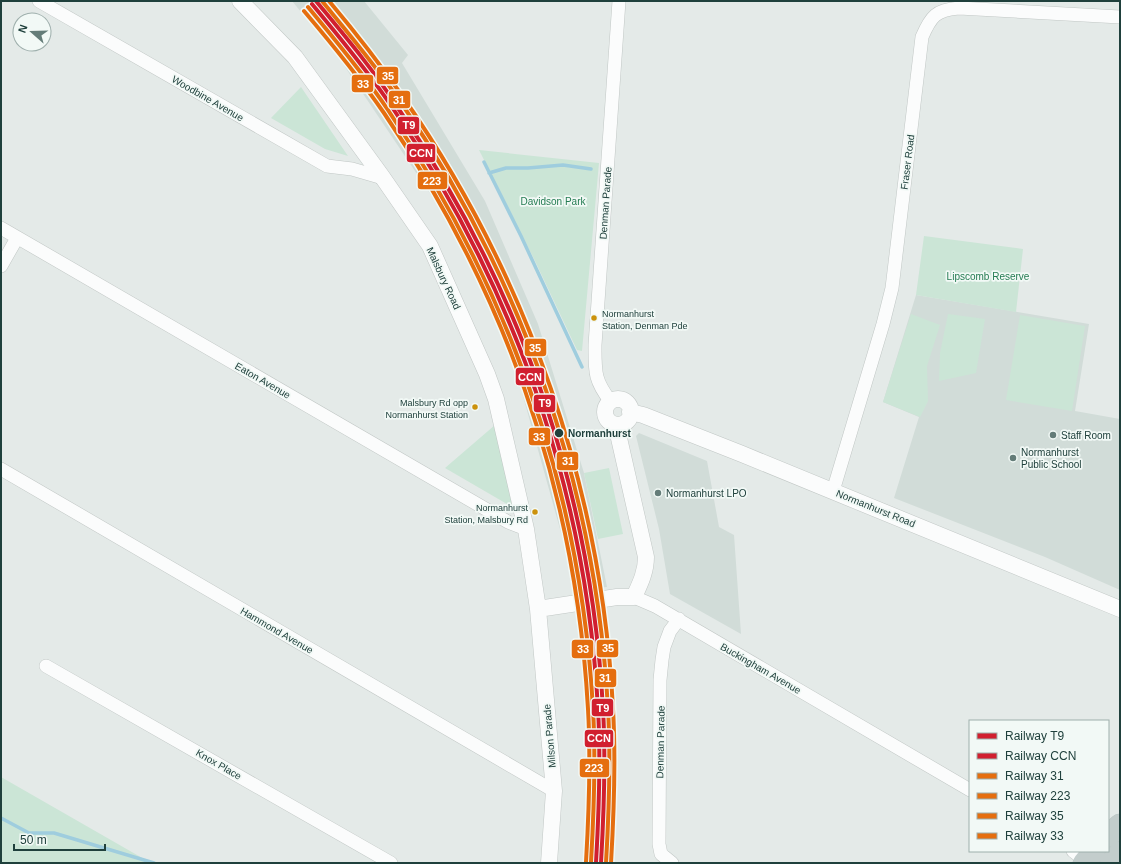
<svg xmlns="http://www.w3.org/2000/svg" width="1121" height="864" font-family="Arial,sans-serif">
<style>
.built{fill:#d1dcd8}
.green{fill:#cbe5d6}
.lines{fill:none;stroke-linecap:round;stroke-linejoin:round}
.stream{stroke:#9fcdde;stroke-width:3.5}
.minor-casing{stroke:#c1c7c5;stroke-width:14}
.tertiary-casing{stroke:#c1c7c5;stroke-width:17}
.trunk-casing{stroke:#bcc7c5;stroke-width:23}
.minor{stroke:#fbfcfc;stroke-width:13}
.tertiary{stroke:#fbfcfc;stroke-width:16}
.trunk{stroke:#c3cdcc;stroke-width:22}
.rail-1-casing{stroke:#f2f9f6;stroke-width:7}
.rail-2-casing{stroke:#f2f9f6;stroke-width:7}
.rail-3-casing{stroke:#f2f9f6;stroke-width:7}
.rail-4-casing{stroke:#f2f9f6;stroke-width:7}
.rail-5-casing{stroke:#f2f9f6;stroke-width:7}
.rail-6-casing{stroke:#f2f9f6;stroke-width:7}
.rail-1{stroke:#d11f2f;stroke-width:4}
.rail-2{stroke:#d11f2f;stroke-width:4}
.rail-3{stroke:#e56e0f;stroke-width:4}
.rail-4{stroke:#e56e0f;stroke-width:4}
.rail-5{stroke:#e56e0f;stroke-width:4}
.rail-6{stroke:#e56e0f;stroke-width:4}
.bus-dot{fill:#cc920c;stroke:#f2f9f6;stroke-width:1.5}
.stop-dot{fill:#1f403c;stroke:#f2f9f6;stroke-width:1.5}
.poi-dot{fill:#647c78;stroke:#f2f9f6;stroke-width:1.5}
.labels{text-anchor:middle;stroke-width:3.5;stroke-linejoin:round;paint-order:stroke}
.bus-label{font-size:9px;fill:#1f403c;stroke:#f2f9f6;text-anchor:end}
.street-label{font-size:10px;fill:#1f403c;stroke:#f2f9f6}
.park-label{font-size:10px;fill:#247c52;stroke:#f2f9f6}
.stop-label{font-size:10px;font-weight:bold;fill:#1f403c;stroke:#f2f9f6;text-anchor:start}
.poi-label{font-size:10px;fill:#1f403c;stroke:#f2f9f6;text-anchor:start}
.line-badge{stroke:#f2f9f6;stroke-width:1.5}
.badge-label{font-size:11px;text-anchor:middle;font-weight:bold;fill:#fff}
</style>
<rect width="100%" height="100%" fill="#e4eae8"/>
<path class="built" d="M292 1H364L408 55 402 63 485 201 538 324 584 473 607 587 575 590 572 572 513 360 460 238 339 58Z
M916 295 1089 324 1075 411 1120 419V590L1045 557 894 498 919 417 883 402Z
M639 433 707 461 719 527 734 535 741 634 670 594 659 529 636 436Z"/>
<path class="green" d="M301 87 348 156 325 149 271 118Z
M479 150 599 163 582 351 577 350 535 261Z
M924 236 1023 249 1016 312 916 295Z
M911 314 940 325 927 366 928 401 920 417 883 402Z
M948 314 985 319 976 373 939 381 940 353Z
M1020 315 1085 326 1072 411 1006 400Z
M495 425 514 508 445 468Z
M609 468 623 534 598 539 584 473Z
M1 777 151 863H1Z"/>
<g class="lines">
<path class="stream" d="M484 162 521 236 582 367
M489 173 506 168H528L563 165 591 169
M1 818 29 833H54L154 863"/>
<g class="minor-casing">
<path id="minor" d="M39 1 327 166 352 169 383 178
M1 228 508 522 526 529
M1 266 17 238
M611 402C594 380 595 372 595 345L619 1
M1 469 554 791
M833 491 883 324 892 288 922 37C931 16 936 10 959 8L1120 17
M634 597 655 606 970 790
M46 666 391 863
M1073 851 1086 861
M672 863 661 854 659 844 660 680 662 660 664 647 670 631 679 619"/>
</g>
<g class="tertiary-casing">
<path id="tertiary" d="M240 1 295 57 383 178 430 246 487 374 496 399 526 529 538 609 554 791 549 863
M605 412a13 13 0 1 1 26 0a13 13 0 1 1-26 0Z
M630 412 643 415 742 454 1120 609
M538 609 617 597H634C640 584 646 572 646 557L616 425"/>
</g>
<g class="trunk-casing">
<path id="trunk" d="M1108 836 1120 825
M1084 863 1094 851
M1111 863 1120 853"/>
</g>
<use href="#minor" class="minor"/>
<use href="#tertiary" class="tertiary"/>
<use href="#trunk" class="trunk"/>
<g class="rail-1-casing">
<path id="rail-1" d="M316 1C344 35 372 68 396 105 520 287 591 488 603 709 606 760 604 811 601 863"/>
</g>
<g class="rail-2-casing">
<path id="rail-2" d="M312 4C340 38 368 71 392 107 515 289 586 489 598 709 601 760 599 811 596 863"/>
</g>
<g class="rail-3-casing">
<path id="rail-3" d="M322 1C349 34 376 66 400 101 524 282 596 489 608 709 611 760 609 812 606 863"/>
</g>
<g class="rail-4-casing">
<path id="rail-4" d="M308 7C336 41 364 74 388 110 510 291 581 491 593 709 596 760 594 811 591 862"/>
</g>
<g class="rail-5-casing">
<path id="rail-5" d="M329 1C355 32 380 64 403 97 528 277 602 490 613 709 616 760 614 812 611 863"/>
</g>
<g class="rail-6-casing">
<path id="rail-6" d="M304 11C332 44 359 77 384 113 506 293 576 492 588 709 591 760 589 811 586 862"/>
</g>
<use href="#rail-1" class="rail-1"/>
<use href="#rail-2" class="rail-2"/>
<use href="#rail-3" class="rail-3"/>
<use href="#rail-4" class="rail-4"/>
<use href="#rail-5" class="rail-5"/>
<use href="#rail-6" class="rail-6"/>
</g>
<g class="bus-dot">
<circle cx="594" cy="318" r="3.5"/>
<circle cx="475" cy="407" r="3.5"/>
<circle cx="535" cy="512" r="3.5"/>
</g>
<circle class="stop-dot" cx="559" cy="433" r="5"/>
<g class="poi-dot">
<circle cx="1053" cy="435" r="4"/>
<circle cx="1013" cy="458" r="4"/>
<circle cx="658" cy="493" r="4"/>
</g>
<g class="labels">
<g class="bus-label">
<text x="602" y="317" text-anchor="start">Normanhurst<tspan x="602" dy="12">Station, Denman Pde</tspan></text>
<text x="468" y="406">Malsbury Rd opp<tspan x="468" dy="12">Normanhurst Station</tspan></text>
<text x="528" y="511">Normanhurst<tspan x="528" dy="12">Station, Malsbury Rd</tspan></text>
</g>
<g class="street-label">
<text transform="translate(208 98) rotate(30)" y="4">Woodbine Avenue</text>
<text transform="translate(907 162) rotate(-83)" y="4">Fraser Road</text>
<text transform="translate(605 203) rotate(-86)" y="4">Denman Parade</text>
<text transform="translate(444 278) rotate(65)" y="4">Malsbury Road</text>
<text transform="translate(263 380) rotate(30)" y="4">Eaton Avenue</text>
<text transform="translate(876 508) rotate(22)" y="4">Normanhurst Road</text>
<text transform="translate(277 630) rotate(30)" y="4">Hammond Avenue</text>
<text transform="translate(761 668) rotate(30)" y="4">Buckingham Avenue</text>
<text transform="translate(549 736) rotate(-95)" y="4">Milson Parade</text>
<text transform="translate(660 742) rotate(-89)" y="4">Denman Parade</text>
<text transform="translate(219 764) rotate(30)" y="4">Knox Place</text>
</g>
<g class="park-label">
<text x="553" y="205">Davidson Park</text>
<text x="988" y="280">Lipscomb Reserve</text>
</g>
<g class="stop-label">
<text x="568" y="437">Normanhurst</text>
</g>
<g class="poi-label">
<text x="1061" y="439">Staff Room</text>
<text x="1021" y="456">Normanhurst<tspan x="1021" dy="12">Public School</tspan></text>
<text x="666" y="497">Normanhurst LPO</text>
</g>
</g>
<g class="line-badge">
<rect x="376" y="66" width="23" height="19" rx="4" fill="#e56e0f"/>
<rect x="351" y="74" width="23" height="19" rx="4" fill="#e56e0f"/>
<rect x="388" y="90" width="23" height="19" rx="4" fill="#e56e0f"/>
<rect x="397" y="116" width="23" height="19" rx="4" fill="#d11f2f"/>
<rect x="406" y="143" width="30" height="20" rx="4" fill="#d11f2f"/>
<rect x="417" y="171" width="31" height="19" rx="4" fill="#e56e0f"/>
<rect x="524" y="338" width="23" height="19" rx="4" fill="#e56e0f"/>
<rect x="515" y="367" width="30" height="19" rx="4" fill="#d11f2f"/>
<rect x="533" y="394" width="23" height="19" rx="4" fill="#d11f2f"/>
<rect x="528" y="427" width="23" height="19" rx="4" fill="#e56e0f"/>
<rect x="556" y="451" width="23" height="20" rx="4" fill="#e56e0f"/>
<rect x="596" y="639" width="23" height="19" rx="4" fill="#e56e0f"/>
<rect x="571" y="639" width="23" height="20" rx="4" fill="#e56e0f"/>
<rect x="594" y="668" width="23" height="20" rx="4" fill="#e56e0f"/>
<rect x="591" y="698" width="23" height="19" rx="4" fill="#d11f2f"/>
<rect x="584" y="729" width="30" height="19" rx="4" fill="#d11f2f"/>
<rect x="579" y="758" width="31" height="20" rx="4" fill="#e56e0f"/>
</g>
<g class="badge-label">
<text x="388" y="80">35</text>
<text x="363" y="88">33</text>
<text x="399" y="104">31</text>
<text x="409" y="129">T9</text>
<text x="421" y="157">CCN</text>
<text x="432" y="185">223</text>
<text x="535" y="352">35</text>
<text x="530" y="381">CCN</text>
<text x="545" y="407">T9</text>
<text x="539" y="441">33</text>
<text x="568" y="465">31</text>
<text x="608" y="652">35</text>
<text x="583" y="653">33</text>
<text x="605" y="682">31</text>
<text x="603" y="712">T9</text>
<text x="599" y="742">CCN</text>
<text x="594" y="772">223</text>
</g>
<rect width="1121" height="864" fill="none" stroke="#1f403c" stroke-width="4"/>
<rect x="969" y="720" width="140" height="132" fill="#f2f9f6" stroke="#9eafac"/>
<rect x="977" y="733" width="20" height="6" fill="#d11f2f" stroke="#9eafac"/>
<text x="1005" y="740" font-size="12" fill="#1f403c">Railway T9</text>
<rect x="977" y="753" width="20" height="6" fill="#d11f2f" stroke="#9eafac"/>
<text x="1005" y="760" font-size="12" fill="#1f403c">Railway CCN</text>
<rect x="977" y="773" width="20" height="6" fill="#e56e0f" stroke="#9eafac"/>
<text x="1005" y="780" font-size="12" fill="#1f403c">Railway 31</text>
<rect x="977" y="793" width="20" height="6" fill="#e56e0f" stroke="#9eafac"/>
<text x="1005" y="800" font-size="12" fill="#1f403c">Railway 223</text>
<rect x="977" y="813" width="20" height="6" fill="#e56e0f" stroke="#9eafac"/>
<text x="1005" y="820" font-size="12" fill="#1f403c">Railway 35</text>
<rect x="977" y="833" width="20" height="6" fill="#e56e0f" stroke="#9eafac"/>
<text x="1005" y="840" font-size="12" fill="#1f403c">Railway 33</text>
<g transform="translate(32 32) rotate(290)"><circle r="19" fill="#f2f9f6" stroke="#9eafac"/>
<path d="M0-3L7 15L0 10L-7 15Z" fill="#647c78"/>
<text y="-6" font-size="11" font-weight="bold" text-anchor="middle" fill="#1f403c">N</text>
</g>
<path d="M14 844v6h91v-6" fill="none" stroke="#1f403c" stroke-width="2"/>
<text x="20" y="844" font-size="12" fill="#1f403c" stroke="#f2f9f6" stroke-width="3" paint-order="stroke">50 m</text>
</svg>
